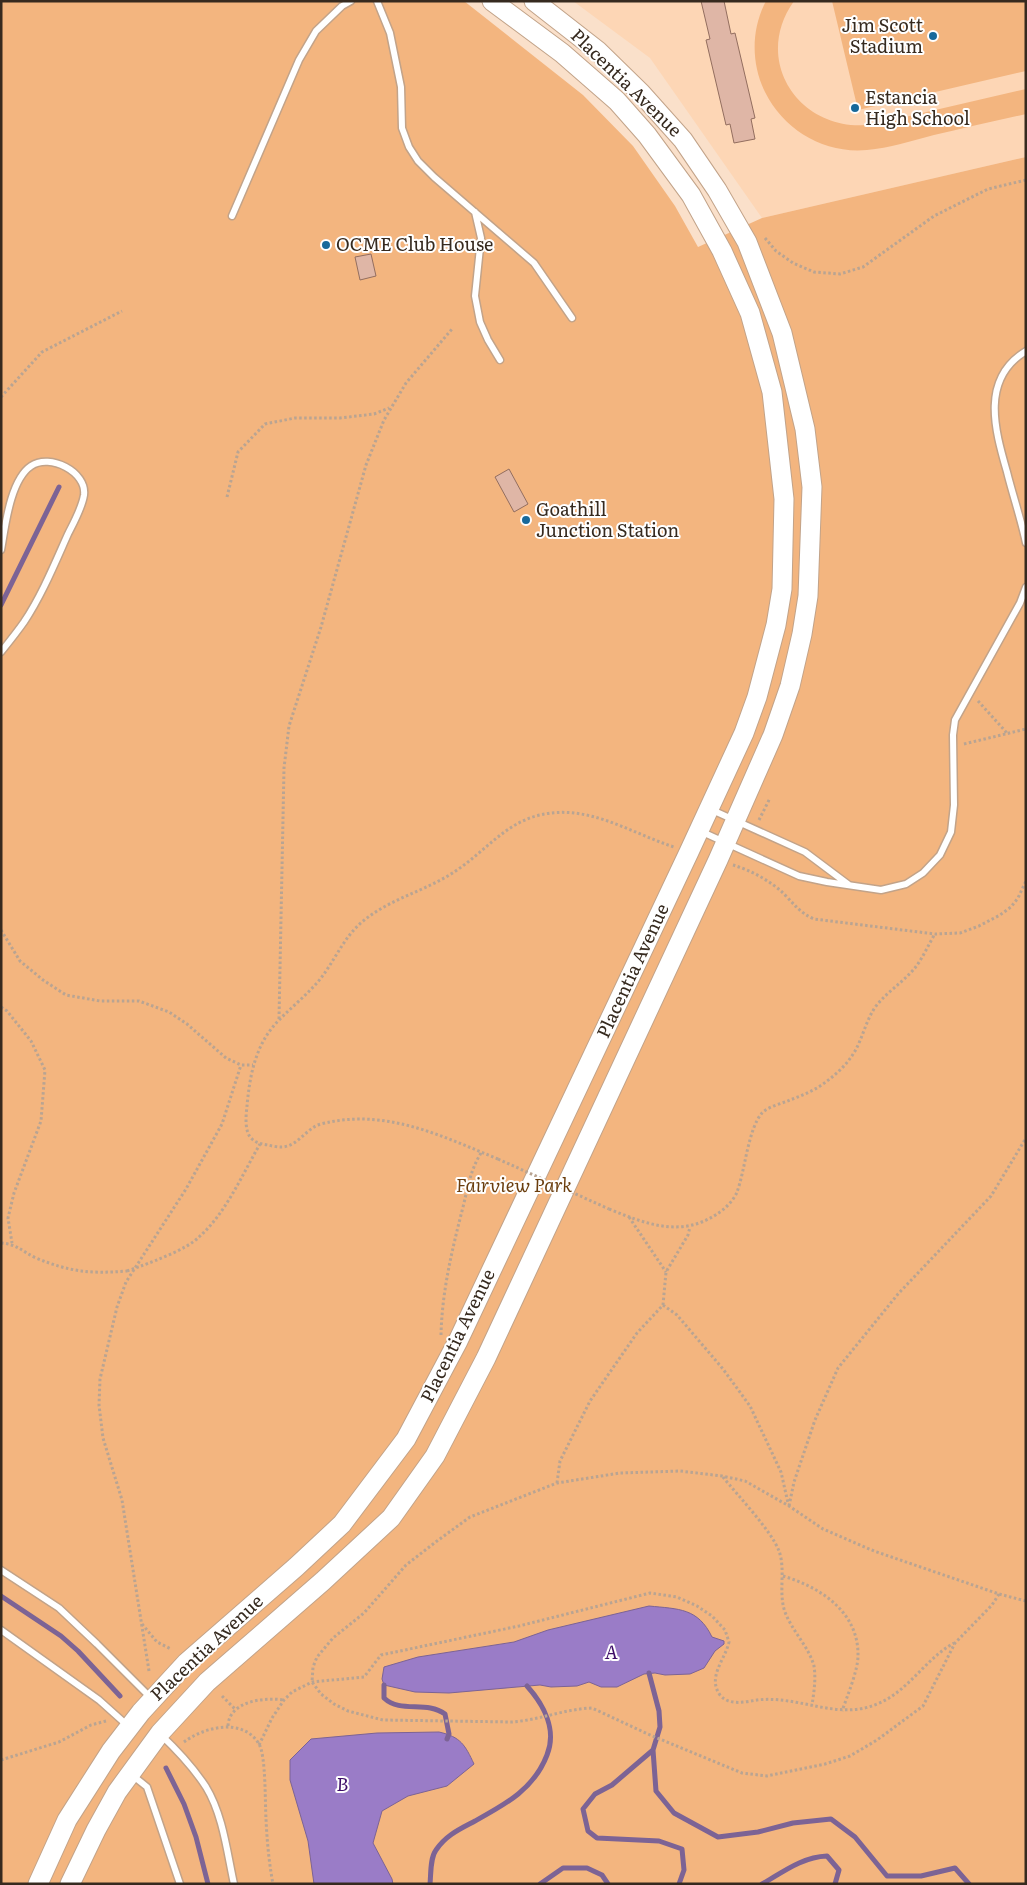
<svg xmlns="http://www.w3.org/2000/svg" width="1027" height="1885" font-family="Literata,serif">
<style>
.built{fill:#fdd6b5}
.green{fill:#f3b57f}
.water{fill:#9a7cc7;stroke:#7c6395}
.lines{fill:none;stroke-linecap:round;stroke-linejoin:round}
.stream{stroke:#7c6395;stroke-width:5}
.building{fill:#dfb6a6;stroke:#936e5f}
.lane-casing{stroke:#c2a389;stroke-width:9}
.secondary-casing{stroke:#c2a389;stroke-width:21}
.path{stroke:#b9a492;stroke-width:3;stroke-dasharray:2.5 2.5;stroke-linecap:butt}
.lane{stroke:#fff;stroke-width:6}
.secondary{stroke:#fff;stroke-width:19}
.path-bridge{stroke:#b9a492;stroke-width:3;stroke-dasharray:2.5 2.5;stroke-linecap:butt}
.poi-dot{fill:#18699b;stroke:#fff;stroke-width:2}
.labels{text-anchor:middle;stroke-width:4;stroke-linejoin:round;paint-order:stroke}
.poi-label{font-size:18px;fill:#362a1f;stroke:#fff;text-anchor:start}
.street-label{font-size:18px;fill:#362a1f;stroke:#fff}
.park-label{font-size:18px;font-style:italic;fill:#6b3e0e;stroke:#fff}
.water-label{font-size:19px;font-style:italic;fill:#3d0d68;stroke:#fff}
</style>
<rect width="100%" height="100%" fill="#fae0ca"/>
<path class="built" d="M573 1H1026V157L762 218 650 58Z"/>
<path class="green" d="M1 1H464L583 95 633 146 675 206 698 247 762 218 1026 157V1884H1Z
M766 1H794C750 63 803 136 875 124L1026 89V114C995 121 964 128 934 135 912 141 889 148 867 150 824 154 784 130 765 92 751 64 751 29 766 1Z
M832 1H1026V71L858 110Z"/>
<path class="water" d="M649 1606C679 1609 698 1608 712 1637L724 1641V1644L715 1651 704 1668 690 1674 665 1675 655 1673 644 1674 617 1687H601L589 1682 577 1686 551 1687 540 1685 449 1693 415 1692 384 1685 382 1679 384 1667 418 1657 514 1642 548 1630Z
M439 1732C461 1737 465 1745 474 1764L447 1786 408 1796 382 1811 373 1843 392 1879 393 1884H314L308 1841 290 1780V1760L311 1739 377 1733Z"/>
<g class="lines">
<path class="stream" d="M1 605 59 487
M1 1596 61 1636 78 1651 120 1696
M649 1673 659 1711 660 1727 653 1750 656 1791 674 1813 718 1837 758 1832 793 1823 831 1819 855 1837 887 1876H921L955 1868 969 1884
M384 1685V1698C401 1714 426 1700 445 1714L449 1734 447 1739
M653 1750 612 1785 595 1794 583 1809 588 1831 597 1838 659 1841 682 1849 684 1870 679 1884
M166 1768 184 1804 196 1837 208 1884
M430 1884C431 1874 430 1858 436 1850 446 1835 460 1829 475 1821 506 1804 534 1789 547 1755 557 1730 544 1705 527 1686
M540 1884 563 1868H587L602 1875 608 1884
M762 1884C783 1872 802 1857 827 1856L839 1870 835 1884"/>
</g>
<path class="building" d="M701 1H724L731 34 735 33 755 118 751 119 755 139 734 143 730 124 726 125 706 40 710 39Z
M371 254 376 276 360 280 355 257Z
M509 469 528 504 514 512 495 477Z"/>
<g class="lines">
<g class="lane-casing">
<path id="lane" d="M377 1 390 33 401 87 402 128 409 147 418 161 434 177 534 263 572 318
M475 212 481 238 475 296 480 322 488 340 500 360
M232 216 299 60 316 31 342 6 351 1
M1026 351C980 379 995 430 1007 472 1013 496 1021 519 1026 543
M1 550C5 528 10 480 31 466 50 453 87 472 84 495 82 508 74 522 68 534 55 563 42 595 24 622 17 632 9 642 1 652
M712 810 805 852 849 885
M700 831 799 876 827 882 881 890 906 884 923 873 940 855 951 832 954 805 953 735 955 720 1020 603 1026 587
M1 1570 59 1608 97 1644 151 1698
M1 1630 99 1700 128 1726
M160 1734C177 1750 193 1767 206 1787 223 1815 227 1852 234 1884
M132 1775 147 1787 180 1884"/>
</g>
<g class="secondary-casing">
<path id="secondary" d="M38 1884 67 1820 111 1751 141 1712 186 1663 296 1567 342 1524 406 1439 458 1341 689 852 744 733 757 697 776 625 782 589 784 499 772 392 750 313 722 251 691 195 647 135 617 101 562 53 492 1
M70 1884 96 1830 117 1792 160 1733 207 1682 323 1581 391 1518 435 1456 486 1358 718 860 773 735 790 686 802 634 808 596 812 487 805 429 782 333 747 242 717 190 683 140 641 93 598 51 534 1"/>
</g>
<path class="path" d="M765 238 776 251 793 263 814 272 840 274 863 267 934 216 988 189 1026 180
M1 397 42 352 122 311
M227 497 238 452 265 424 295 418H340L374 414 389 408
M978 701 1007 733
M964 744 1026 729
M759 820 770 798
M733 865C750 870 771 881 784 894 794 904 800 913 814 919L935 934 960 933 979 926 1000 915 1011 907 1018 898 1026 881
M1 930 20 961 43 980 66 995 100 1001H139L169 1012 187 1024 226 1058 241 1065H253
M1 1007 7 1011 31 1041 45 1070 41 1121 14 1193 8 1218 12 1243
M279 1019 284 768 289 726 321 627 366 465 384 420 406 383 452 329
M498 1159C444 1137 390 1110 330 1122 325 1123 318 1124 314 1127 303 1134 295 1147 281 1147 277 1147 272 1146 268 1145 262 1144 256 1143 252 1139 244 1132 246 1115 247 1106 250 1073 256 1042 281 1018 294 1005 309 993 321 978 335 960 344 937 362 922 390 898 427 891 457 870 484 852 504 825 536 816 586 802 628 832 674 847
M609 1209C646 1224 681 1238 717 1214 725 1209 734 1200 737 1192 745 1171 748 1129 762 1113 769 1106 781 1104 790 1100 803 1095 816 1090 827 1081 838 1073 848 1063 855 1051 863 1037 866 1020 876 1006 887 992 902 983 914 969 922 960 928 945 935 934
M629 1217 666 1272
M1 1243C17 1244 23 1252 36 1258 70 1272 91 1274 127 1271
M141 1266C157 1260 187 1249 199 1237 226 1213 242 1175 260 1144
M663 1305 677 1315 723 1369 750 1406 781 1472 788 1503
M441 1335C442 1291 452 1250 463 1207 468 1187 470 1171 481 1153
M723 1477C738 1496 771 1530 779 1551 786 1570 778 1593 785 1612 792 1631 809 1647 814 1666 816 1679 814 1692 812 1705
M557 1483 560 1461 590 1401 637 1333 663 1305 666 1272 688 1235 690 1227
M789 1506 794 1482 815 1420 838 1368 898 1294 991 1196 1026 1138
M783 1576C820 1587 859 1612 858 1656 858 1670 847 1697 842 1711
M999 1594 992 1605 955 1643 923 1706 877 1740 850 1756 825 1764 767 1776 742 1773 650 1735 592 1708C565 1709 539 1720 512 1722L383 1720 348 1711 334 1704 321 1694 312 1682 313 1667 317 1657 333 1638 364 1613 406 1565 437 1541 470 1517 557 1483 620 1473 680 1471 722 1476 745 1481 789 1506 823 1529 874 1551 999 1594 1026 1601
M142 1624 157 1642 171 1649
M149 1671 122 1500 103 1438 99 1405 100 1379 117 1307 126 1282 186 1189 222 1124 241 1065
M222 1696 235 1709
M228 1726C229 1701 264 1697 284 1700
M184 1742C204 1727 243 1717 259 1744 266 1756 265 1803 266 1819 267 1841 269 1863 273 1884
M259 1745 272 1718 284 1700 292 1692 312 1682 364 1677 381 1655 519 1626 650 1593 677 1597 697 1606 712 1616 725 1630 729 1642C725 1660 707 1677 720 1695 729 1706 745 1702 757 1700 799 1695 837 1721 877 1704 908 1692 925 1659 954 1643
M1 1760 59 1742 91 1725 106 1721"/>
<use href="#lane" class="lane"/>
<use href="#secondary" class="secondary"/>
<path class="path-bridge" d="M498 1159 609 1209
M127 1271 141 1266"/>
</g>
<g class="poi-dot">
<circle cx="933" cy="36" r="5"/>
<circle cx="855" cy="108" r="5"/>
<circle cx="326" cy="245" r="5"/>
<circle cx="526" cy="520" r="5"/>
</g>
<g class="labels">
<g class="poi-label">
<text x="923" y="32" text-anchor="end">Jim Scott<tspan x="923" dy="21">Stadium</tspan></text>
<text x="865" y="104">Estancia<tspan x="865" dy="21">High School</tspan></text>
<text x="336" y="251">OCME Club House</text>
<text x="536" y="516">Goathill<tspan x="536" dy="21">Junction Station</tspan></text>
</g>
<g class="street-label">
<text transform="translate(626 83) rotate(44)" y="6">Placentia Avenue</text>
<text transform="translate(633 971) rotate(-65)" y="6">Placentia Avenue</text>
<text transform="translate(458 1336) rotate(-64)" y="6">Placentia Avenue</text>
<text transform="translate(207 1648) rotate(-43)" y="6">Placentia Avenue</text>
</g>
<g class="park-label">
<text x="514" y="1192">Fairview Park</text>
</g>
<g class="water-label">
<text x="611" y="1659">A</text>
<text x="342" y="1791">B</text>
</g>
</g>
<rect width="1027" height="1885" fill="none" stroke="#362a1f" stroke-width="5"/>
</svg>
